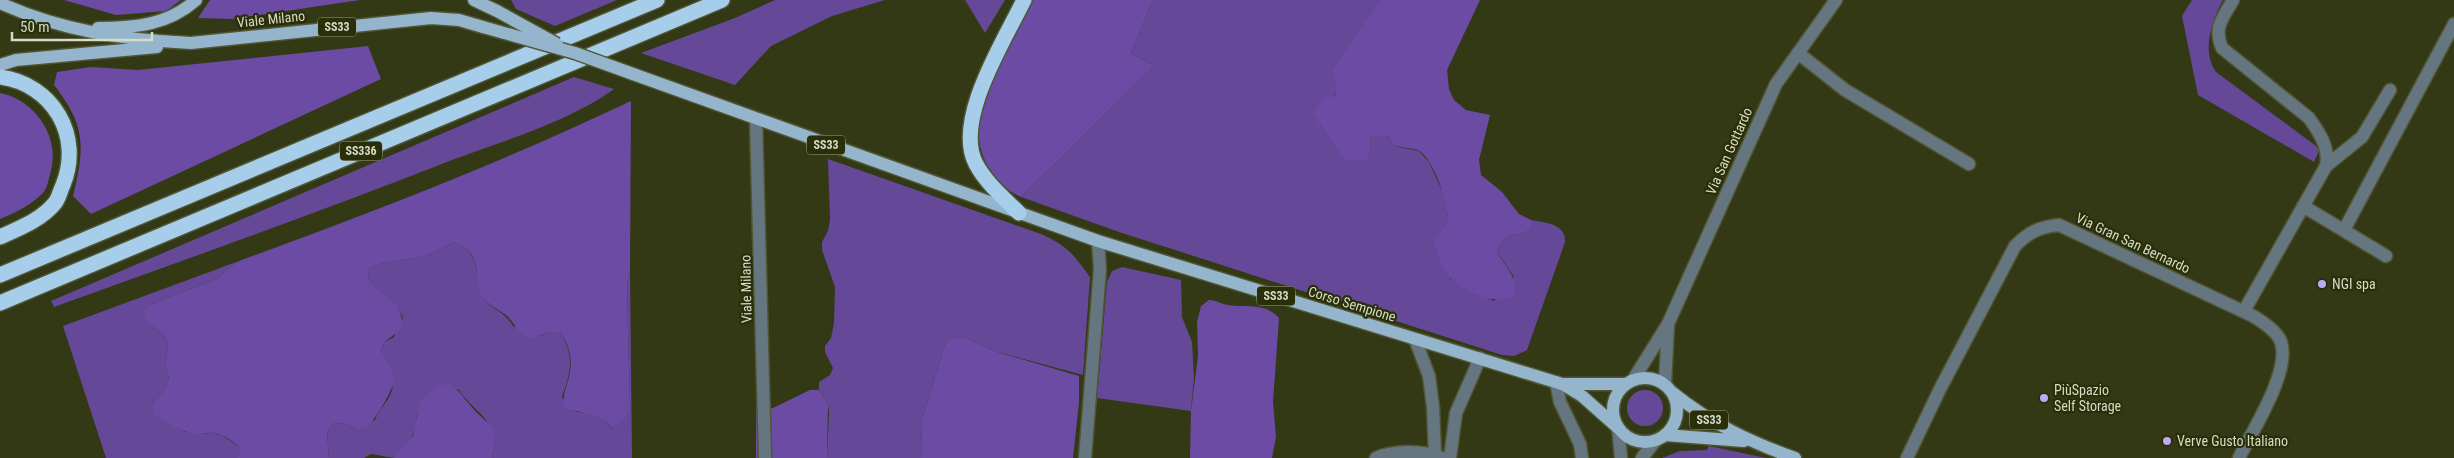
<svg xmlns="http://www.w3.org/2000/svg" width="2454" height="458" font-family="'Roboto Condensed',sans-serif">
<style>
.green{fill:#654998}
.forest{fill:#6c4ba5}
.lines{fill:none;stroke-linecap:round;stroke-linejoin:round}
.minor-casing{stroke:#505634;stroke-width:15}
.major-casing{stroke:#505634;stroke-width:15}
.highway-casing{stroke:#505634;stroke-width:18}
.minor{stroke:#667681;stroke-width:12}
.major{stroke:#94b5cc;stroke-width:12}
.highway{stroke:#a6ceea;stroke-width:15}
.major-bridge-casing{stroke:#505634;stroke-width:15;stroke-linecap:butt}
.major-bridge{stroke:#94b5cc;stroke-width:12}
.poi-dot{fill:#bfa9f4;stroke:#292f09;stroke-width:2}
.labels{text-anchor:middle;stroke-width:4.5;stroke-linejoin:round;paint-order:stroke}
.shield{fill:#292f09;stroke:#a2a78d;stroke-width:1}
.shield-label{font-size:12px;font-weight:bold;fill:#d6dbc6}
.street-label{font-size:14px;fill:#d6dbc6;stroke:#292f09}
.poi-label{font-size:14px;fill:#d6dbc6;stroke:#292f09;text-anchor:start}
</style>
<rect width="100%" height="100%" fill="#333914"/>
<g class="green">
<path d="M511,0H617L555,26L516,9Z"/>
<path d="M775,0H885L832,16L771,46L735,85L641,53L735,18Z"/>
<path d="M965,0H1005L985,33Z"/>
<path d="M1153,0H1381L1320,125L1332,141L1371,151L1370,136H1388L1394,146L1419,151L1429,162L1446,199L1448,220L1444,228L1450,279L1494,301L1514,277L1497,252C1505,230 1513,238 1531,230V220C1545,223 1566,223 1565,242L1527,350L1514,356L1502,355L1119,232L1021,197L1154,66L1131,53Z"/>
<path d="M2192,0H2223C2212,20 2201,51 2216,72L2316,146L2319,151L2314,162L2198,95L2182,16Z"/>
<path d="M574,77L614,89C569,122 505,140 452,160C320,212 187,259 54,307L51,301Z"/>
<path d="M828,159L1041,234C1068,246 1073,254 1090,277L1083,375L997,352L968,339L945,344L922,420L921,458H827L829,413L828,404L819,390V382L830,375L833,368L825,352V346L831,338L834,323L835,287L822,250V242L828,231L830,220Z"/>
<path d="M454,242C483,252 472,274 483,297C488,308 505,311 513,326L540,336L550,332H560C575,356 571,372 562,397L576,412C591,412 603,417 612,428L630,408L627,285L630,270L632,458H492C499,418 479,418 458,389L417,414C417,432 407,447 394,458L371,454L364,458H329L327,431L334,423L346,424L356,429L375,420C379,409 387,403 391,393C397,380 387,363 381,352L384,342L394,337L403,318C397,299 377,295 368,278L370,268L380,264L425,256Z"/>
<path d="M239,261C229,266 224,275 214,280L149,305V324L165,336L168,345L165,366L169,376L167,386L152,405L165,421L176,424L183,431L193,434L213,433L223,436L241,448L236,458H106L63,326Z"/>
<path d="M1122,267L1181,280L1182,317L1192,342L1194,377L1191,411L1097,398L1107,282L1112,271Z"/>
<circle cx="1645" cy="408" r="18"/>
<path d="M1709,446L1766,458H1662L1680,451L1707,450Z"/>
</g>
<g class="forest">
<path d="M64,0H181L166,11L116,15Z"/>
<path d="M210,0H360L232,19L198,18Z"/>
<path d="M1031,0H1153L1131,53L1154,66L1021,197C987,182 972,143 980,107C983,97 990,86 995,76C1007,51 1019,25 1031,0Z"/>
<path d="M1381,0H1480L1447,70L1449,89L1454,100L1466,110L1490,115L1479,160L1481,175L1502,192L1519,214L1531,220V230C1513,238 1505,230 1497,252C1505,267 1518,277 1515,294C1498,308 1466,292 1451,279C1442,271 1438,251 1433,240C1439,234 1445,229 1447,221C1451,207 1432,156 1418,150C1411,148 1401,147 1394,146L1388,136H1370L1371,151L1366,160L1346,161L1320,125L1314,113L1322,99L1335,96L1337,86L1333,70Z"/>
<path d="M368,46L381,79L91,214L73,196C85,146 86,126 54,85L57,72L91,67L138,70Z"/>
<path d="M0,93C36,100 62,139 50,175C48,181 47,189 43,193C31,205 15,213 0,219Z"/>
<path d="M631,101L630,270L627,285L630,408L623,420L612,428C601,413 582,414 565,408C562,395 566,389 569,377C573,360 570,346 560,332H550L530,339C516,332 516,324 506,315C499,310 490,306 484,299C470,279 487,254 454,242L425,256L380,264L370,268L368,278C381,300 405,298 402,329L384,342L381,351C386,360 393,370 394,380C395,387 373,423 368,426C364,428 360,429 356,429L346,424L334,423L327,431L329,458H236L241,448C233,442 224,434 213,433C207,432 200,435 193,434C187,434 162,419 155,415L152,405L167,386L169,376L165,367L168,345L165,336L149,324L144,315L149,305L214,280C224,275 229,266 239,261C373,212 503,162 631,101Z"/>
<path d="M1209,300C1216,300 1221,304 1228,305C1247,308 1265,302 1279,318L1273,402L1276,437L1272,458H1190L1191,411L1198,356L1197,322L1201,306Z"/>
<path d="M956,338L968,339L997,352L1079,376V402L1073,458H921L922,420L945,344Z"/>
<path d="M448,384C459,389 462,396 470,405C490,429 499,421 492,458H394L413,435L420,403L427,394L436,386Z"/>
<path d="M810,390H819L828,404L827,458H756V411L773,408Z"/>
</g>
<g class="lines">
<defs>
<g id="minor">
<path d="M2233,0C2223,18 2213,27 2222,48L2309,118C2319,132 2330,148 2326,166"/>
<path d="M1798,53L1845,90L1969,164"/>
<path d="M756,120L765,458"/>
<path d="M2303,206L2386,256"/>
<path d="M2344,230L2454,24"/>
<path d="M2244,311L2326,166L2362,137L2390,90"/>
<path d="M1415,339L1429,376L1433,407L1435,455"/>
<path d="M1633,380L1668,324L1776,84L1836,0"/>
<path d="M1556,382L1560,402L1580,444L1582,458"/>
<path d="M1665,385L1668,324"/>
<path d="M1618,427L1621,458"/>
<path d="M1085,458L1100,269L1098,241"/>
<path d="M1376,458C1393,450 1424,450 1442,458"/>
<path d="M1450,458L1456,413L1480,358"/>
<path d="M1642,458L1655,441"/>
<path d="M1907,458L1939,391L2015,246C2029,232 2039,227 2059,225L2253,316C2263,322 2277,331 2281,342C2291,372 2252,431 2239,458"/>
</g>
<g id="major">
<path d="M474,0L497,11"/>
<path d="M0,3C61,31 125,40 191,43L431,18L459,20L483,27"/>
<path d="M98,28C135,28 168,25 196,0"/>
<path d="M0,65L16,60L157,47"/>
<path d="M633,74L1098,241L1562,384H1625"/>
<circle cx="1645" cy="410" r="32"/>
<path d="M1564,385L1582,396L1617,427"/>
<path d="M1673,393C1710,423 1750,442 1795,458"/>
<path d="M1665,435L1744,441"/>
</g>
<g id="highway">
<path d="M0,77C53,84 83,136 63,185C60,191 59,198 55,203C41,220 20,228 0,237"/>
<path d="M1019,213C1004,198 986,183 976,164C953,121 1004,41 1024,0"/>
<path d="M0,275L657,0"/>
<path d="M0,303L722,0"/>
</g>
</defs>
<use href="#minor" class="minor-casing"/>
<use href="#major" class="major-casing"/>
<use href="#highway" class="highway-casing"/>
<use href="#minor" class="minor"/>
<use href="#major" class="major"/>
<use href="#highway" class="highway"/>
<defs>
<g id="major-bridge">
<path d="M497,11L557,44"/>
<path d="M483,27L575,53L633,74"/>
</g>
</defs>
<use href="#major-bridge" class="major-bridge-casing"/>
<use href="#major-bridge" class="major-bridge"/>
</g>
<g class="poi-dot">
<circle cx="2322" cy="284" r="5"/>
<circle cx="2044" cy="398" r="5"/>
<circle cx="2167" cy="441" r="5"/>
</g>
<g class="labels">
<g class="shield">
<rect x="318" y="17.5" width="38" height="19" rx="4"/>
<rect x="807" y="135.5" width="38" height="19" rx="4"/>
<rect x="340" y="141.5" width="42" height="19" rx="4"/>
<rect x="1257" y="286.5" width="38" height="19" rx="4"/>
<rect x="1690" y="410.5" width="38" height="19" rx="4"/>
</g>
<g class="shield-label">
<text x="337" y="31">SS33</text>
<text x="826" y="149">SS33</text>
<text x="361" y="155">SS336</text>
<text x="1276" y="300">SS33</text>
<text x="1709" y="424">SS33</text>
</g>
<g class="street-label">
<text transform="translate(271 19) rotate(-6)" y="5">Viale Milano</text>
<text transform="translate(1729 151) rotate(-66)" y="5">Via San Gottardo</text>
<text transform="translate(2133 243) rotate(25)" y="5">Via Gran San Bernardo</text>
<text transform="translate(746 289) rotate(-91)" y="5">Viale Milano</text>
<text transform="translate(1352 304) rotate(17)" y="5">Corso Sempione</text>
</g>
<g class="poi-label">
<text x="2332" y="289">NGI spa</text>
<text x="2054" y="395">PiùSpazio<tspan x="2054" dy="16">Self Storage</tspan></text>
<text x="2177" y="446">Verve Gusto Italiano</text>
</g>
</g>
<path d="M12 32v8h140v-8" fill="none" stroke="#d6dbc6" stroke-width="2.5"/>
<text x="20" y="32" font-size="15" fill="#d6dbc6" stroke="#292f09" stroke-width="4" paint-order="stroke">50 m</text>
</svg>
